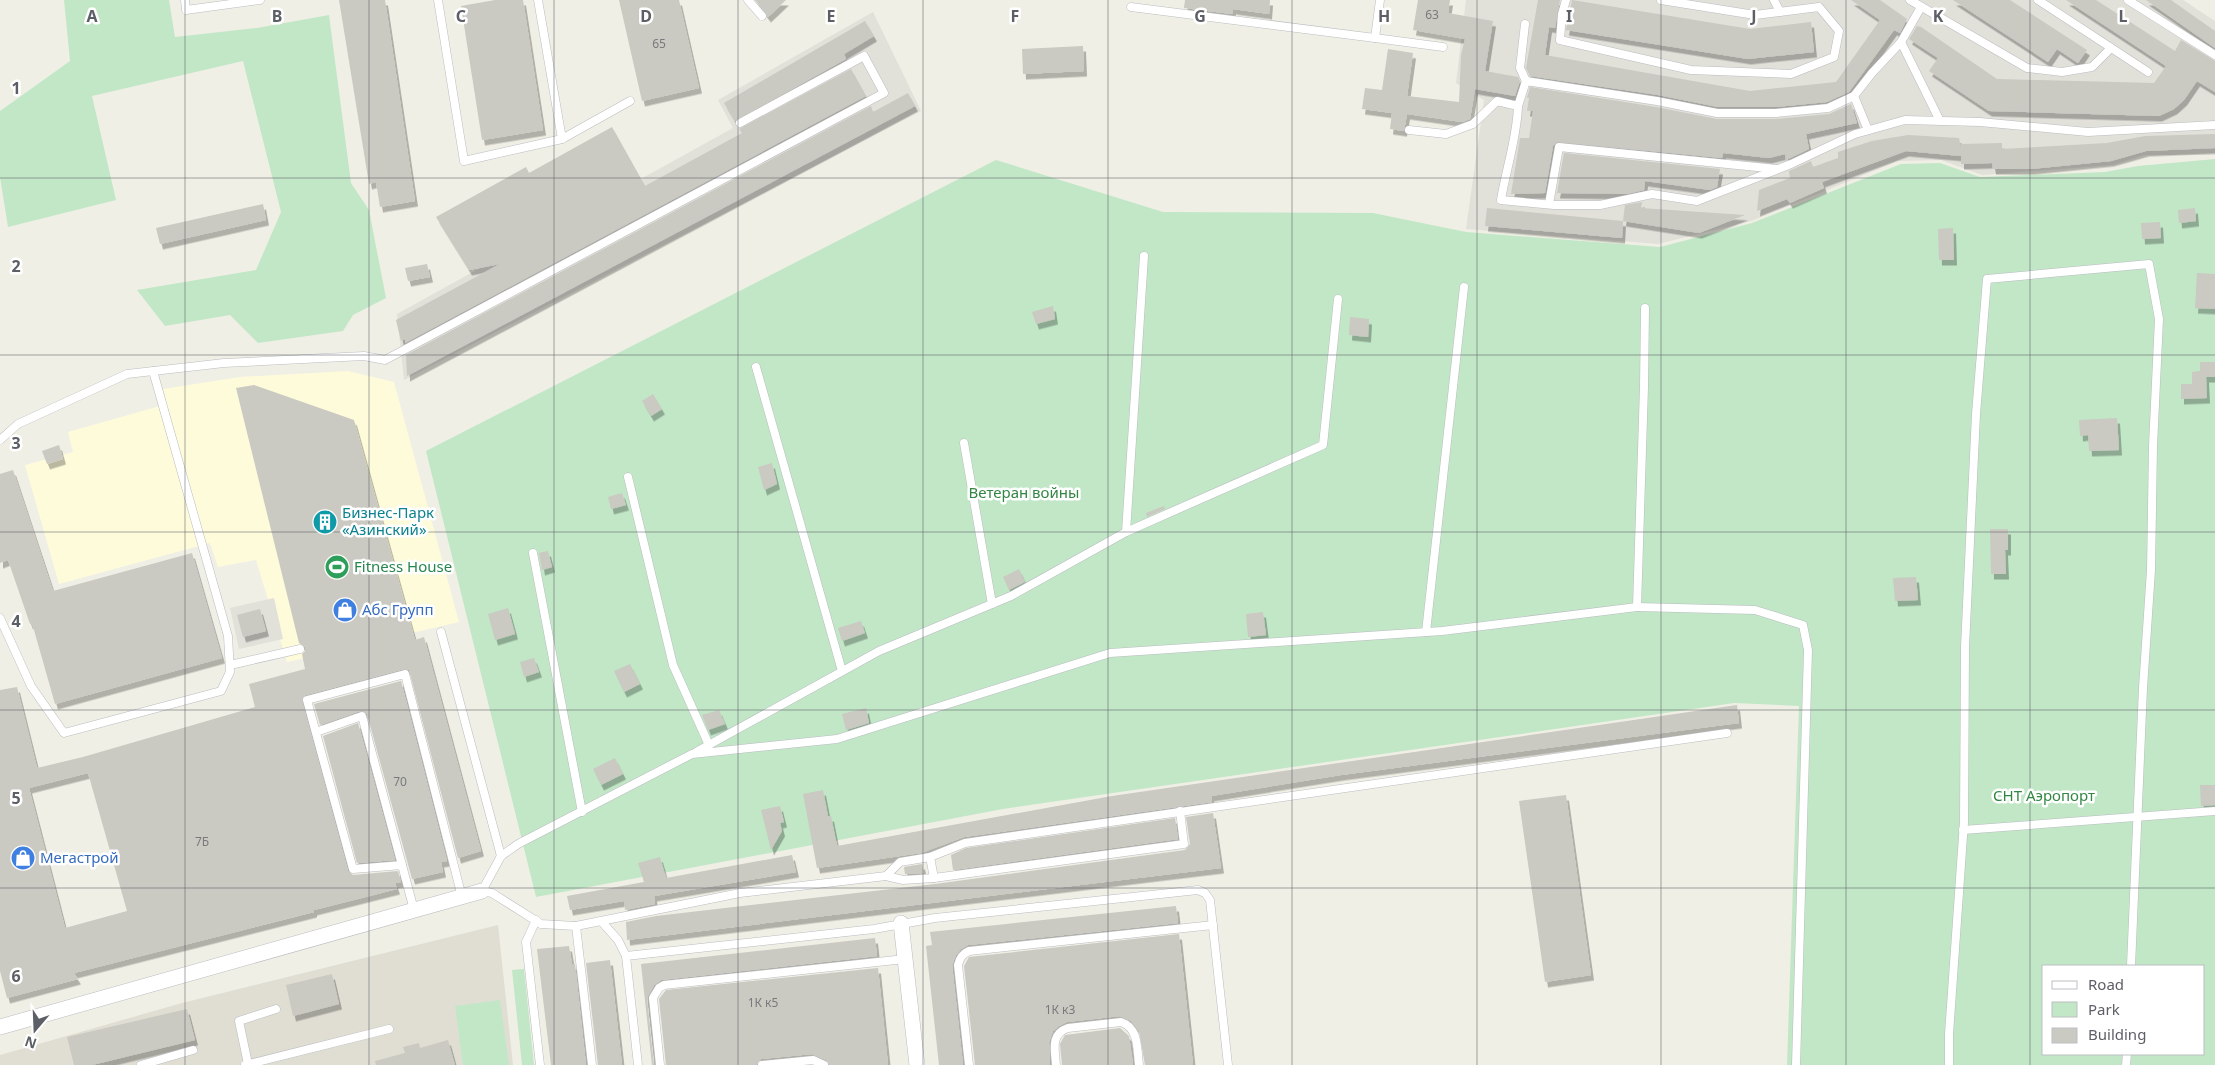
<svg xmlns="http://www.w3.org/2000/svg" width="2215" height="1065" font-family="'Noto Sans',sans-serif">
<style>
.commercial{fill:#fefbdb}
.industrial{fill:#e1e0d9}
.education{fill:#e0ded3}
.green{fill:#c1e7c7;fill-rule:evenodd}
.building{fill:#cac9c2;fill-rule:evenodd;filter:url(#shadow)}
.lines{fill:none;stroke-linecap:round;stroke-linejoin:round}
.service-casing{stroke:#babcc1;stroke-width:9}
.minor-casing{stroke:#babcc1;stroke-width:16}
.service{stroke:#fff;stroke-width:8}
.minor{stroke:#fff;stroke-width:15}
.grid{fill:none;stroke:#5d5f66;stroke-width:1;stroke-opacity:0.55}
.labels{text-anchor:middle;stroke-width:5;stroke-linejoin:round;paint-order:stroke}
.number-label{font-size:12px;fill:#787a7d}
.park-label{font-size:15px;fill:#338643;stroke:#fff}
.culture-label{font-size:15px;fill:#0d838f;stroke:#fff;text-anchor:start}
.leisure-label{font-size:15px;fill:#27864d;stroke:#fff;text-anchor:start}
.shop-label{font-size:15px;fill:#366cbe;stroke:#fff;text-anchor:start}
.grid-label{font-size:16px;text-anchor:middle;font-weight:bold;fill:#5d5f66;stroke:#fff;stroke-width:5;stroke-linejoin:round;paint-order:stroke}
</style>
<defs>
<filter id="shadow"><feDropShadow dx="3" dy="5.5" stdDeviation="0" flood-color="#0004"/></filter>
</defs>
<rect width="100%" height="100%" fill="#f0efe5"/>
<path class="commercial" d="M348,371L394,382L459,622L287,662L256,560L218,567L210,543L59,584L25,465L73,452L68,432L167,404L163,389L240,377Z"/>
<g class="industrial">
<path d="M1466,0H2183L2215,21V155H2144L2113,165L1982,175L1941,160L1898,161L1751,221L1658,244L1466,229L1484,100L1456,83Z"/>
<path d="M873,12L921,111L404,380L397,314L733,128L718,100Z"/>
<path d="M274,598L283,639L239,649L230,608Z"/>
</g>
<path class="education" d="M498,925L513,1065H0V1055L182,1003Z"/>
<g class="green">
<path d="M64,0H169L175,37L257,28L329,15L351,183L369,210L386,298L353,315L343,331L258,343L230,315L165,326L137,290L256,270L281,212L243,61L92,96L116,200L8,227L0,177V111L70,61Z"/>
<path d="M2215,159V1065H1787L1799,706L1734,703L1003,809L536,897L426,451L996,160L1163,212L1373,213L1466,232L1660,247L1752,223L1901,164L1940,163L1980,177L2105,172L2138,166ZM2044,966H2204V1054H2044Z"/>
<path d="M524,969L534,1065H522L512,970Z"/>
<path d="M500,1000L509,1065H463L455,1006Z"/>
</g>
<g class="building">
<path d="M339,0H385L415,201L380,207L376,182L369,184Z"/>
<path d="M495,0H523L543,130L482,140L461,6Z"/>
<path d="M619,0H679L699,88L642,101Z"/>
<path d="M755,0H786L768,17Z"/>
<path d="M1185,0H1270L1269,14L1233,9L1232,14L1184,8Z"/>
<path d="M1418,0H1450L1448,13L1493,21L1485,71L1518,77L1520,81L1515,96L1475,89L1470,119L1462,122L1407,114L1404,131L1390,129L1392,113L1362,109L1365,88L1382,90L1388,49L1413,53L1407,96L1459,102L1461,55L1465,39L1413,30Z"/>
<path d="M1538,0H1560L1555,28L1549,27L1545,55L1750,91L1836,82L1880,20L1851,0H1880L1907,19L1900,33L1894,30L1849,92L1827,102L1776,107H1718L1658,95L1530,76L1526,68Z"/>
<path d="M1572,0L1750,29L1811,22L1814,52L1748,59L1566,30Z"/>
<path d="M1953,0H2010L2087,50L2078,63L2057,49L2048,62Z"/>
<path d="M2066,0H2096L2175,51L2181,40L2215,61V92L2197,81L2184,100L2174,109L2159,116L1989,111L1929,71L1938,58L1909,39L1917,26L1921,27L1997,79L2154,83L2166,66Z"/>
<path d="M2146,0H2171L2215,31V48Z"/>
<path d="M865,21L874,36L844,54L846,59L735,121L724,103Z"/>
<path d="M1083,46L1084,71L1023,74L1022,49Z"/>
<path d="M851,69L866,96L405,343V339L401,341L396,320L500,264L469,270L436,217L526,167L529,173L612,127L645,186L742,133L739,129Z"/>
<path d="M1530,87L1656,107L1717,119H1776L1829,114L1851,104L1857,123L1806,134L1809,149L1786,160L1785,154L1769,158L1723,153L1722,158L1557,142L1553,146L1545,193L1511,194L1520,138H1529L1533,111H1527L1529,98H1527Z"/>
<path d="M908,93L915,106L407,376L406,355L871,106L873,112Z"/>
<path d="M2215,134V148L2146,151L2111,161L2031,169H1993L1992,163L1961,164V156L1906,151L1822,182L1824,188L1790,203L1787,199L1757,211L1759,190L1790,178L1789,171L1811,161L1813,167L1838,158V152L1872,141L1908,135L1959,138L1961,149V144L2002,143V149L2107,143L2145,136Z"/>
<path d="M1564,153L1720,169L1717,187L1710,190L1645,181L1644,190L1627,194L1557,193Z"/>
<path d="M1642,202L1641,208L1745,215L1699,233L1623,221L1625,205Z"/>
<path d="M263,204L266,220L160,244L156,228Z"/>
<path d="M1487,208L1623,221L1622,238L1485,226Z"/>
<path d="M2195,208L2196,221L2179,223L2178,210Z"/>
<path d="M2160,222L2161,238L2142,239L2141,223Z"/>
<path d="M1953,228L1954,260H1939L1938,229Z"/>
<path d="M427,264L430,277L408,281L405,268Z"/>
<path d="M2197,273L2215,274V309L2195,308Z"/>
<path d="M1053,306L1055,319L1036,324L1032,312Z"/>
<path d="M1350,317L1369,319L1368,337L1349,335Z"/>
<path d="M2200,362H2215V377H2206L2207,398L2181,399V384H2192V372L2200,371Z"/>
<path d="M254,385L354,420L415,640L424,637L481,851L458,858L409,670L404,669L306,695L302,701L348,871L353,875L398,871L401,882L395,883L397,889L314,910V912L74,973L78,979L7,998L0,971V690L17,687L37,768L83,757L255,707L249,684L305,669L302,654L305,651V647L299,643L236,388ZM88,773L127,911L65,928L29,788Z"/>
<path d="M653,394L662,409L651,416L642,401Z"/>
<path d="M2117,418L2119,450L2089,451L2088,435L2080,436L2079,420Z"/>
<path d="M59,445L63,459L47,464L42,451Z"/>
<path d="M772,463L777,484L764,490L758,467Z"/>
<path d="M13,470L53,591L192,553L222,658L55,704L32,623L30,624L8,560L0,563V474Z"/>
<path d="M622,493L626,505L611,509L608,497Z"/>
<path d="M1164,506L1165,509L1147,517L1146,513Z"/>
<path d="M1990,529H2008V550H2005L2006,574H1991Z"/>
<path d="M548,551L552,567L542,570L539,553Z"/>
<path d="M1019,569L1025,582L1009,590L1003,577Z"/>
<path d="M1916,577L1918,600L1895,601L1893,578Z"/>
<path d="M508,608L515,634L495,640L488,614Z"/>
<path d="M260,609L266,631L243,637L237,615Z"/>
<path d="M1263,612L1266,635L1248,637L1246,614Z"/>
<path d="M861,621L865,633L842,641L838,628Z"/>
<path d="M534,658L539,672L524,677L520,662Z"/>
<path d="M630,664L640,684L624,692L614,671Z"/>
<path d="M401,681L447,861L441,862L443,872L412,879L367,714L360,711L320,725L314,704Z"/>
<path d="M1737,705L1739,723L1341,775L1211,796L1212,802L964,837L921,853L817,868L803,794L823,790L828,816H831L837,846L1112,796Z"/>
<path d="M866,708L869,723L846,730L842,714Z"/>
<path d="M719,710L725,724L708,730L702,715Z"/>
<path d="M358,723L395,860L357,863L323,736Z"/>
<path d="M615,758L623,774L601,785L593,769Z"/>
<path d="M2200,785H2215V805L2201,806Z"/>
<path d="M1566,795L1591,975L1545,982L1519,801Z"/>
<path d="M780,806L784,822L780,823L782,831L771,850L761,810Z"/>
<path d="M1213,813L1221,868L627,940L626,922L656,916L935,884L1185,850L1190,844L1186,817Z"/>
<path d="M1175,818L1178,839L953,870L951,855L966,848Z"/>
<path d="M792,855L796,872L654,896L655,904L625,910L624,901L570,910L567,896L644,882L638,863L660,857L666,878Z"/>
<path d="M922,864L924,873L905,874L904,867Z"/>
<path d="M1176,906L1178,923L968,945L961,949L956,955L952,965L963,1065H939L926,946L932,945L930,932Z"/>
<path d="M1179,934L1193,1065H1145L1139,1031L1131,1021L1120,1016L1067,1022L1059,1026L1053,1031L1049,1042L1050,1065H975L964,966L969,957Z"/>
<path d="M875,938L877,956L661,980L654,985L647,998L654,1065H652L641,964Z"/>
<path d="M569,946L572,964H575L586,1065H551L537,949Z"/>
<path d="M610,960L622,1065H598L586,963Z"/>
<path d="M878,968L888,1065H830L826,1060L812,1054L761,1059L756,1065H666L659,999L666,990Z"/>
<path d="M332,974L339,1004L293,1016L286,985Z"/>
<path d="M187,1009L195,1040L92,1065H74L67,1037Z"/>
<path d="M1120,1028L1129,1036L1133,1065H1062L1060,1044L1065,1035Z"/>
<path d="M448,1040L455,1065H376L375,1061L405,1053L403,1047L419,1043L420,1048Z"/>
</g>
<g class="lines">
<defs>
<g id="service">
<path d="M185,0L186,10L260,0"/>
<path d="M438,0L464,161L562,139L630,101"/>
<path d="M538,0L562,139"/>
<path d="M748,0L762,16"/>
<path d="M1566,0L1562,14L1560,40L1691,70L1791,74L1834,57L1839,31L1819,7L1755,15L1661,0"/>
<path d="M1774,0L1780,12"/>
<path d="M1910,0L2027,68L2062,72L2092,67L2111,48"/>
<path d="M2038,0L2148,72"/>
<path d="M2128,0L2215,55"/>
<path d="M1131,7L1375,38L1380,0"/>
<path d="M1921,7L1901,42L1940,121"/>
<path d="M1525,24L1520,68L1526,81"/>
<path d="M1375,38L1443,47"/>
<path d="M1518,106L1526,81L1657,101L1717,113H1776L1828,108L1854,96"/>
<path d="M1409,130L1446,134L1473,124L1497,101L1518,106C1517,138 1506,169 1501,200L1554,205H1600L1652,194L1697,201L1791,164L1855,134L1905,120L1980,122L2088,132L2215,125"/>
<path d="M1868,130L1854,96L1872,73L1901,42"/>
<path d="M1549,204L1559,147L1777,169"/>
<path d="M1645,308L1644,387L1637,607L1442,631L1110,653L837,739L692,754L518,844L501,856L482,891L492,893L541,924L576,926L740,893L886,876L900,862L930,857L965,843L1727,733"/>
<path d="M756,367L842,671"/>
<path d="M0,440L18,424L127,374L224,363L364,356L385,360L884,93L864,56L740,123"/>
<path d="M964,443L992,604"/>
<path d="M628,477L673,665L709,745"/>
<path d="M1126,532L1144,256"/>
<path d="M533,553L582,812"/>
<path d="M1637,607L1755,610L1803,625L1808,650L1796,1065"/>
<path d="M0,618L31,686L64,733L221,691L230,672L228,636L153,371"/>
<path d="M441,632L501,856"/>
<path d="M1426,632L1464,287"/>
<path d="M230,665L300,649"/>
<path d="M316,732L362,716L402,865"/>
<path d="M696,752L879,651L1011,596L1126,532L1323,445L1338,299"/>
<path d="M1963,830L2215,811"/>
<path d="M930,857L934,878L1184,844L1180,811"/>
<path d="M886,876L903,880L934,878"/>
<path d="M414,910L402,865L353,869L307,700L405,674L462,897"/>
<path d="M536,920L526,942L540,1065"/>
<path d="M601,921L618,940L626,956"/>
<path d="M576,926L592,1065"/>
<path d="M248,1064L239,1021L276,1009"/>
<path d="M141,1065L193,1050"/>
<path d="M245,1065L389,1029"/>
<path d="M638,1065L626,956L874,929L935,918L1198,890L1205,893L1210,900L1228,1065"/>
<path d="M660,1065L653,998L659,988L664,985L905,959"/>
<path d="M762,1065L813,1060L824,1065"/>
<path d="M969,1065L958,965C960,958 962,954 969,951L1213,925"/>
<path d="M1056,1065C1055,1050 1050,1034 1068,1028L1121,1022C1139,1028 1137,1049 1139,1065"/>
<path d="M1949,1065V1034L1964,822L1965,647L1976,414L1987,279L2149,264L2159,319L2153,446L2151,570L2143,688L2131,966"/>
<path d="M2126,1065L2127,1054"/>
</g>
<g id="minor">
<path d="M901,923L917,1065"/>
<path d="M0,1027L482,891"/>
</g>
</defs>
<use href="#service" class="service-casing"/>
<use href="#minor" class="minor-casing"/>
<use href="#service" class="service"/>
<use href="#minor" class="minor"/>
</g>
<path class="grid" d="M185,0V1065M369,0V1065M554,0V1065M738,0V1065M923,0V1065M1108,0V1065M1292,0V1065M1477,0V1065M1661,0V1065M1846,0V1065M2030,0V1065M0,178H2215M0,355H2215M0,532H2215M0,710H2215M0,888H2215"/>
<defs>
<symbol id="building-disc" viewBox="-11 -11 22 22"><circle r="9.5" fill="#0f9aa8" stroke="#fff"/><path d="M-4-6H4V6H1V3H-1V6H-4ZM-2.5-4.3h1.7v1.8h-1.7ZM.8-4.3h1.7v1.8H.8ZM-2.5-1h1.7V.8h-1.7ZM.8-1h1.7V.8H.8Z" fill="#fff"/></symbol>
<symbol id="stadium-disc" viewBox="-11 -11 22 22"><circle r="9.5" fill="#2e9e5b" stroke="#fff"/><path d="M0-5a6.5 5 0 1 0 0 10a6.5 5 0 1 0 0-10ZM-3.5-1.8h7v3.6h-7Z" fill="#fff"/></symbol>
<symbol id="shop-disc" viewBox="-11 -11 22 22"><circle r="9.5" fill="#3f7fe0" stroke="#fff"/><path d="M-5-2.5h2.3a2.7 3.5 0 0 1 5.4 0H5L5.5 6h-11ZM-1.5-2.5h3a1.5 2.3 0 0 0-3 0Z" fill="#fff"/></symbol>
</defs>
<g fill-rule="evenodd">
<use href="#building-disc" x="311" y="508" width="28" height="28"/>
<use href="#stadium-disc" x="323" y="553" width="28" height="28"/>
<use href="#shop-disc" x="331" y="596" width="28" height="28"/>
<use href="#shop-disc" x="9" y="844" width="28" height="28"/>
</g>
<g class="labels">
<g class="number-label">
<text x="1432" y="19">63</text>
<text x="659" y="48">65</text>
<text x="400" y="786">70</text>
<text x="202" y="846">7Б</text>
<text x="763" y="1007">1К к5</text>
<text x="1060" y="1014">1К к3</text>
</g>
<g class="park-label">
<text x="1024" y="498">Ветеран войны</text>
<text x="2044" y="801">СНТ Аэропорт</text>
</g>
<g class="culture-label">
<text x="342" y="518">Бизнес-Парк<tspan x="342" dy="17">«Азинский»</tspan></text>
</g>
<g class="leisure-label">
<text x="354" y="572">Fitness House</text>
</g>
<g class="shop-label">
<text x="362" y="615">Абс Групп</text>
<text x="40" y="863">Мегастрой</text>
</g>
</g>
<g class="grid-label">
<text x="92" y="22">A</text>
<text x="277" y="22">B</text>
<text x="461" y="22">C</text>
<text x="646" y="22">D</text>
<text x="831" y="22">E</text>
<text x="1015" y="22">F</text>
<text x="1200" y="22">G</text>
<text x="1384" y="22">H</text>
<text x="1569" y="22">I</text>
<text x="1754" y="22">J</text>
<text x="1938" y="22">K</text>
<text x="2123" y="22">L</text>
<text x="16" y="94">1</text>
<text x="16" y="272">2</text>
<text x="16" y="449">3</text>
<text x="16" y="627">4</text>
<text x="16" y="804">5</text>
<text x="16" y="982">6</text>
</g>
<rect x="2042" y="965" width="162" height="90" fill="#ffffff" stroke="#bebfc2"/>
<rect x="2052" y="981" width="25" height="8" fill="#ffffff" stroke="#bebfc2"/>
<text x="2088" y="990" font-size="15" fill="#5d5f66">Road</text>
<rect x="2052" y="1002" width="25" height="15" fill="#c1e7c7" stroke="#bebfc2"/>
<text x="2088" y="1015" font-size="15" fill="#5d5f66">Park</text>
<rect x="2052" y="1028" width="25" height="15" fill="#cac9c2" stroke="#bebfc2"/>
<text x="2088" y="1040" font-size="15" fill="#5d5f66">Building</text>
<g transform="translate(35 1030) rotate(199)" stroke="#ffffff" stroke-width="4" paint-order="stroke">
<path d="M0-4L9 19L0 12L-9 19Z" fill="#5d5f66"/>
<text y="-8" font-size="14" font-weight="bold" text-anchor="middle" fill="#5d5f66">N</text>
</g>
</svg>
